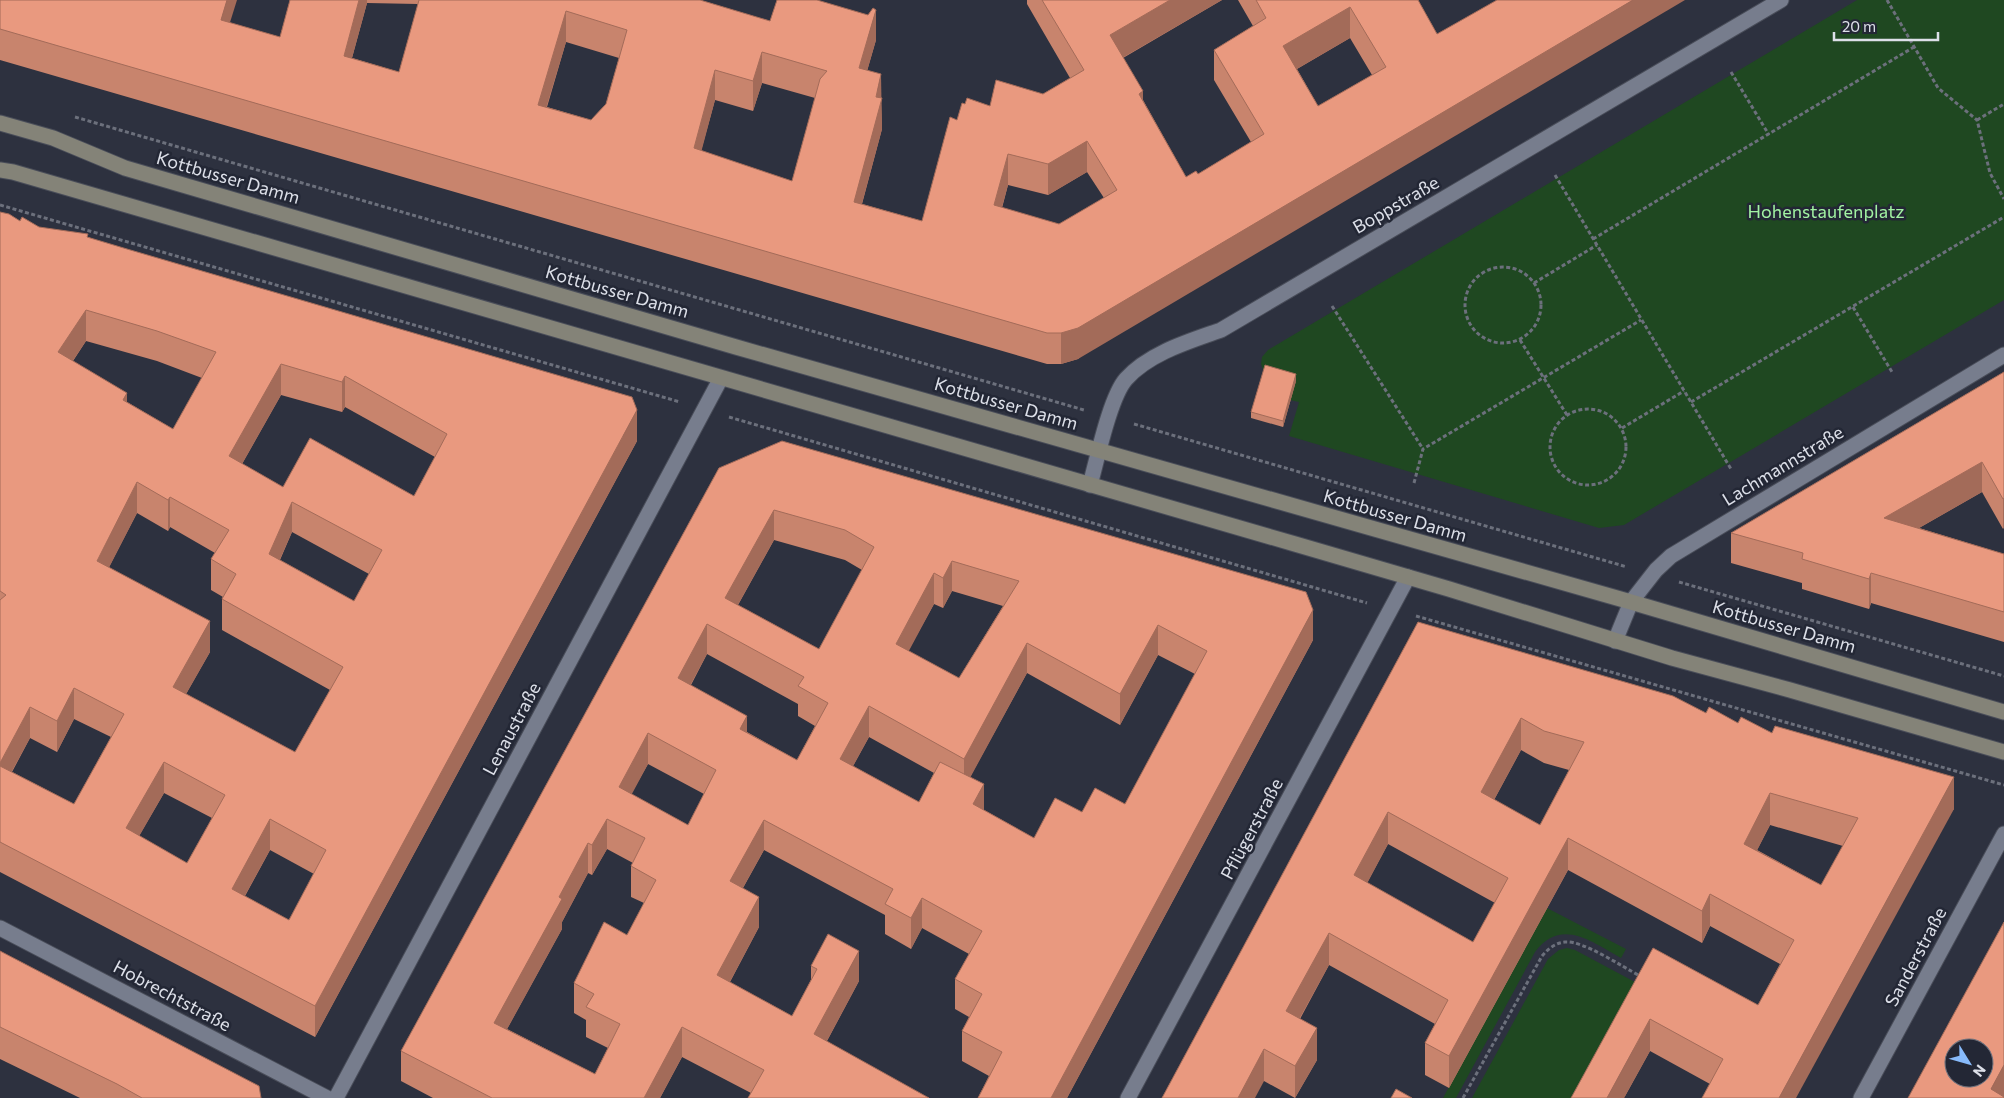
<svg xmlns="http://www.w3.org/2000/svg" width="2004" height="1098" font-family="Commissioner,sans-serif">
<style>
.green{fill:#1f4821}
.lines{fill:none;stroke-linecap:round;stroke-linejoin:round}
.minor-casing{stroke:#494d59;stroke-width:17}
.secondary-casing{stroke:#494d59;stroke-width:17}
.path{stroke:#6c707c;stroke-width:3;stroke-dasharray:4 2.5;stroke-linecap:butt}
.minor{stroke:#777d8d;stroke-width:15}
.secondary{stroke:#848378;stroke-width:15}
.wall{fill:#c8846d;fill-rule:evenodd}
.shaded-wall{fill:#a36b59}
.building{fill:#e9997f;stroke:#a36b59;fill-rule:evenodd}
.labels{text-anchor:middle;stroke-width:5;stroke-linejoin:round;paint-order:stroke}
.street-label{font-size:18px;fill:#dde0e9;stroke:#232735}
.park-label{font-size:18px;fill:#a2f3a3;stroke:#232735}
</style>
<rect width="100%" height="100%" fill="#2d313f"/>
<g class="green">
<path d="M1857,0H2004V300L1624,525L1599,528L1289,436L1299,402L1290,400L1264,372L1261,364L1262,357L1268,350Z"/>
<path d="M1547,908L1626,949L1621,958C1592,942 1561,917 1535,952L1456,1098H1443Z"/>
<path d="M1567,948L1575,950L1648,989L1589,1098H1472L1548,959L1559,950Z"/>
</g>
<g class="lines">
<defs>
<g id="minor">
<path d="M1090,485C1097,460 1110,397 1126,379C1149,353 1190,341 1221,330L1781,0"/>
<path d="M1615,641L1631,602L1656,570L1671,556L2004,355"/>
<path d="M0,928L327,1098"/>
<path d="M336,1098L721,378"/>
<path d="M1128,1098L1408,577"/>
<path d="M1861,1098L2004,834"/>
</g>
<g id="secondary">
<path d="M0,123L53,138L125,168L736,347L1631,602L2004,712"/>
<path d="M0,170L13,172L1295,544L1449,589L1672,658L1790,690L2004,752"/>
</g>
</defs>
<use href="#minor" class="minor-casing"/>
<use href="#secondary" class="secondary-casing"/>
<g class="path">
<path d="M1887,0L1938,88L1977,120L1990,173L2004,199"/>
<path d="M1731,72L1769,135"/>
<path d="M75,117L1084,410"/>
<path d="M1977,120L2004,104"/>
<path d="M1555,175L1731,469"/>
<path d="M0,205L680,402"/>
<path d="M1593,239L1914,47"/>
<circle cx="1503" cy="305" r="38"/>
<path d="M1534,283L1597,245"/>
<path d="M1332,306L1423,449"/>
<path d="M1853,307L1892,372"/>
<path d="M1520,340L1567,415"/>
<path d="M1691,402L2004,217"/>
<circle cx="1588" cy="447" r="38"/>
<path d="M729,417L1367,603"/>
<path d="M1134,424L1627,567"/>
<path d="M1622,428L1684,391"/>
<path d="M1414,483L1423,449L1641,320"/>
<path d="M1679,582L2004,676"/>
<path d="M1416,616L2004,785"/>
<path d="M1463,1098L1542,956C1548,949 1555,943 1565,942C1582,940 1623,967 1640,976"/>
</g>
<use href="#minor" class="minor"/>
<use href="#secondary" class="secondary"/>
</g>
<g class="wall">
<path d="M0,0L230,23L280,37L290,0H700L770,21L876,40L867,71L881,98L882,129L862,204L922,221L957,120L965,104L990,106L1043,94L1070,78L1027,4V0H1222L1123,58L1143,100L1186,177L1198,174L1251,142L1214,80V50L1253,26L1238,0H1418L1437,34L1078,359L1061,364H1047L0,60ZM367,3L418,4L399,72L352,58ZM1350,38L1372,75L1318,106L1297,69ZM566,42L619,58L606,104L591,120L547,107ZM762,83L815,98L792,181L701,151L715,100L753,111ZM1087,172L1104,198L1059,224L1002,208L1008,185L1048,195Z"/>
<path d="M0,212L20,221L39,227L88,237L637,441L315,1037L0,872ZM86,341L157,361L202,378L173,429L127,402L73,361ZM281,395L342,412L345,407L435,457L414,496L283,487L242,464ZM137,513L168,531L170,527L215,553L211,559V590L223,597L222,599V630L330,690L295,752L186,694L210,652L109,567ZM292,532L369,574L354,601L280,560ZM74,719L111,737L74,804L12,772L30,738L57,752ZM164,793L212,818L187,863L139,836ZM270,850L314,874L289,920L245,896Z"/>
<path d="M2004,372L2003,529L1982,492L1919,528L2004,554V642L1871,603L1869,609L1802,589V583L1731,563V533Z"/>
<path d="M1296,381L1283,427L1251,418V412Z"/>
<path d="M719,468L1313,640L1067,1098H978L989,1076L962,1061V1031L969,1017L955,1009V979L969,954L922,928L911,949L885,934V915L764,850L743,888L759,927L730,982L792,1016L811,980V966L859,981L827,1041L751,1093L682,1057L660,1098H433L401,1081V1051ZM774,540L845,560L862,570L819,649L738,605ZM952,591L1003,606L959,678L908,651L934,604L943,608ZM707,654L798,704V716L815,726L797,760L747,732L691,685ZM1158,655L1195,674L1125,804L1082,812L1034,838L984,810L970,777L1027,673L1120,725ZM869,737L934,773L919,802L853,766ZM648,764L704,794L688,825L631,794ZM607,849L633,863L631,866V897L644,903L627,935L574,983V1013L586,1020V1037L608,1048L595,1074L507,1029L562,929V922L588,873L592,875Z"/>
<path d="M1418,622L1738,723L1772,733L1954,809L1710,1084L1650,1051L1624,1098L1653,948L1758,1005L1780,964L1710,926L1702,943L1568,870L1449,1088L1425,1075V1043L1435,1024L1329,965L1300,1019L1317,1060L1295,1098L1264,1081L1162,1098ZM1521,750L1544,763L1569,770L1540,825L1494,800ZM1770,825L1843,846L1821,885L1757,850ZM1388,844L1495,903L1473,942L1367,883Z"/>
<path d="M0,951L261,1098H80L0,1059Z"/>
</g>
<g class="shaded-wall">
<path d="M227,0H237L221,51V20Z"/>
<path d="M359,0H367V3L344,87V56Z"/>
<path d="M1170,0H1222L1110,65V35Z"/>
<path d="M1633,0H1685L1078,359L1061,364V333Z"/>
<path d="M1350,7V38L1283,77V46Z"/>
<path d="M876,10V40L859,99V68Z"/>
<path d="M566,11V42L538,135V105Z"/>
<path d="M762,52V83L753,111V81Z"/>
<path d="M715,70V100L694,179V148Z"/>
<path d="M881,74L882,129L854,233V202Z"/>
<path d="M1143,91V122L1139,94Z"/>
<path d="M1087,141V172L1048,195V164Z"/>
<path d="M1008,154V185L994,236V205Z"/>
<path d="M86,310V341L58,383V352Z"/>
<path d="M281,364V395L229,487V456Z"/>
<path d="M1296,374V381L1283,427V421Z"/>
<path d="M345,376V407L342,412V382Z"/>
<path d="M127,393V423L123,400Z"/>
<path d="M637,410V441L315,1037V1006Z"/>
<path d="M1982,462V492L1884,548V518Z"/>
<path d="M137,482V513L97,591V561Z"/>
<path d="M170,497V527L168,531V500Z"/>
<path d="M2004,498V528L2003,529V499Z"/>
<path d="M292,502V532L269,584V554Z"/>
<path d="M774,510V540L725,628V598Z"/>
<path d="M952,561V591L943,608V578Z"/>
<path d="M934,573V604L896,675V644Z"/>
<path d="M1871,573V603L1869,609V579Z"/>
<path d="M1313,610V640L1067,1098H1051Z"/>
<path d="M210,621V652L173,717V687Z"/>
<path d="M707,624V654L678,708V678Z"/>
<path d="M1158,625V655L1120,725V694Z"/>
<path d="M1027,643V673L964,789V759Z"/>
<path d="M74,688V719L57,752V721Z"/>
<path d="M869,706V737L840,790V759Z"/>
<path d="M30,707V738L0,793V763Z"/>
<path d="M747,716V746L740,729Z"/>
<path d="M1521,718V750L1481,824V792Z"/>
<path d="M648,733V764L619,818V787Z"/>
<path d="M164,762V793L126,859V828Z"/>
<path d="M1954,777V809L1796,1098H1779Z"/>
<path d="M984,784V814L973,804Z"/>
<path d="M1770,793V825L1744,876V844Z"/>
<path d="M1388,812V844L1354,908V875Z"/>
<path d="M270,819V850L232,919V889Z"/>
<path d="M607,819V849L592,875V845Z"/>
<path d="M764,820V850L730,911V881Z"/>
<path d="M1568,838V870L1449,1088V1056Z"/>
<path d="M588,843V873L562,922V929L494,1053V1023L559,897Z"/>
<path d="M1710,894V926L1702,943V911Z"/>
<path d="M759,897V927L717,1006V975Z"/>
<path d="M922,898V928L911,949V918Z"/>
<path d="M1329,933V965L1286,1043V1011Z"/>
<path d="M859,951V981L814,1065V1034Z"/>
<path d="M1650,1019V1051L1624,1098H1607Z"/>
<path d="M682,1027V1057L660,1098H644Z"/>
<path d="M1317,1028V1060L1295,1098V1066Z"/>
<path d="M1264,1049V1081L1255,1098H1237Z"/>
<path d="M2004,1065V1098L1991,1089Z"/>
</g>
<g class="building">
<path d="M0,0H227L221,20L280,37L290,0H359L344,56L399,72L419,0H700L770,21L777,0H817L868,15L873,8L876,10L859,68L881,74L876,97L882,98L854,202L922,221L950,117L957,120L962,103L965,104L967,98L990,106L996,80L1043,94L1084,70L1042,0H1170L1110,35L1143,91L1139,94L1186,177L1196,171L1198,174L1264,134L1214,50L1266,18L1256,0H1418L1437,34L1497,0H1633L1078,328L1061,333H1047L0,29ZM1350,7L1386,67L1318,106L1283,46ZM566,11L627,30L606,104L591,120L538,105ZM762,52L827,71L820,79L792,181L694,148L715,70L753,81ZM1087,141L1117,190L1059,224L994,205L1008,154L1048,164Z"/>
<path d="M0,212L9,214L20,221L22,217L39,227L88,234L87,237L127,249L632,397L637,410L315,1006L0,842V766L74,804L124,714L74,688L57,721L30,707L0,763V600L6,595L0,591ZM86,310L157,331L216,352L173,429L123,400L127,393L58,352ZM281,364L342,382L345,376L447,434L414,496L310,438L283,487L229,456ZM137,482L168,500L170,497L229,530L211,559L236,574L222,599L343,667L295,752L173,687L210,621L97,561ZM292,502L382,550L354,601L269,554ZM164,762L225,795L187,863L126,828ZM270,819L326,850L289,920L232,889Z"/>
<path d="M1265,365L1296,374L1283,421L1251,412Z"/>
<path d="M2004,372V498L2003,499L1982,462L1884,518L2004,554V612L1871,573L1869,579L1802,559L1803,553L1731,533Z"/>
<path d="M782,441L1306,592L1313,610L1051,1098H978L1002,1052L962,1031L982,994L955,979L982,931L922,898L911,918L885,904L893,889L764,820L730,881L759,897L717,975L792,1016L817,969L811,966L828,934L859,951L814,1034L929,1098H748L764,1070L682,1027L644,1098H492L401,1051L719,468ZM774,510L845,530L874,547L819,649L725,598ZM952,561L1019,581L959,678L896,644L934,573L943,578ZM707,624L804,677L798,686L828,703L797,760L740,729L747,716L678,678ZM1158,625L1207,651L1125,804L1095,788L1082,812L1055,798L1034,838L973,804L984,784L940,762L919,802L840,759L869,706L964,759L1027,643L1120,694ZM648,733L716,770L688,825L619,787ZM607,819L645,838L631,866L656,880L627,935L604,922L574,983L594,994L586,1007L620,1024L595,1074L494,1023L562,899L559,897L588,843L592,845Z"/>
<path d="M1418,622L1673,696L1706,713L1709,707L1738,723L1741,717L1772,733L1775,726L1954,777L1779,1098H1702L1723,1059L1650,1019L1607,1098H1571L1653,948L1758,1005L1794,940L1710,894L1702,911L1568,838L1449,1056L1425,1043L1448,1000L1329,933L1286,1011L1317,1028L1295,1066L1264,1049L1238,1098H1162ZM1521,718L1544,731L1584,742L1540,825L1481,792ZM1770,793L1858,818L1821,885L1744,844ZM1388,812L1508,878L1473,942L1354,875Z"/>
<path d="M2004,922V1065L1991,1089L2004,1097V1098H1908ZM1954,1048H1984V1078H1954Z"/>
<path d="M0,951L259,1086L261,1098H142L117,1084L0,1027Z"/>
<path d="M1396,1089L1412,1098H1391Z"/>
</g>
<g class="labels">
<g class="street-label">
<text transform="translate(228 178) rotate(16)" y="6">Kottbusser Damm</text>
<text transform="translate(1396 205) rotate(-30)" y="6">Boppstraße</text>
<text transform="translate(617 292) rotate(16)" y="6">Kottbusser Damm</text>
<text transform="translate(1006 404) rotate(16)" y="6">Kottbusser Damm</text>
<text transform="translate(1783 466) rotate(-31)" y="6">Lachmannstraße</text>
<text transform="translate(1395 516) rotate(16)" y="6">Kottbusser Damm</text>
<text transform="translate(1784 627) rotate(16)" y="6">Kottbusser Damm</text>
<text transform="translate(512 729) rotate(-62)" y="6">Lenaustraße</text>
<text transform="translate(1252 829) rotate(-62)" y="6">Pflügerstraße</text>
<text transform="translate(1916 957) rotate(-62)" y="6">Sanderstraße</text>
<text transform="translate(172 996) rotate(28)" y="6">Hobrechtstraße</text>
</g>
<g class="park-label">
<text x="1826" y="218">Hohenstaufenplatz</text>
</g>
</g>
<g transform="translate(1969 1063) rotate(127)"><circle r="24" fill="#232735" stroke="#6d717d"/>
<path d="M0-4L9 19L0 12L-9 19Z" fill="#88bbfc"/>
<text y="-8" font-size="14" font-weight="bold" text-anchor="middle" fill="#dde0e9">N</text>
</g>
<path d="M1834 32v8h104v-8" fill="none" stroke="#dde0e9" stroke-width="2.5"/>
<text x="1842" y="32" font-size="15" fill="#dde0e9" stroke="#232735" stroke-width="4" paint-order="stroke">20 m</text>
</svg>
